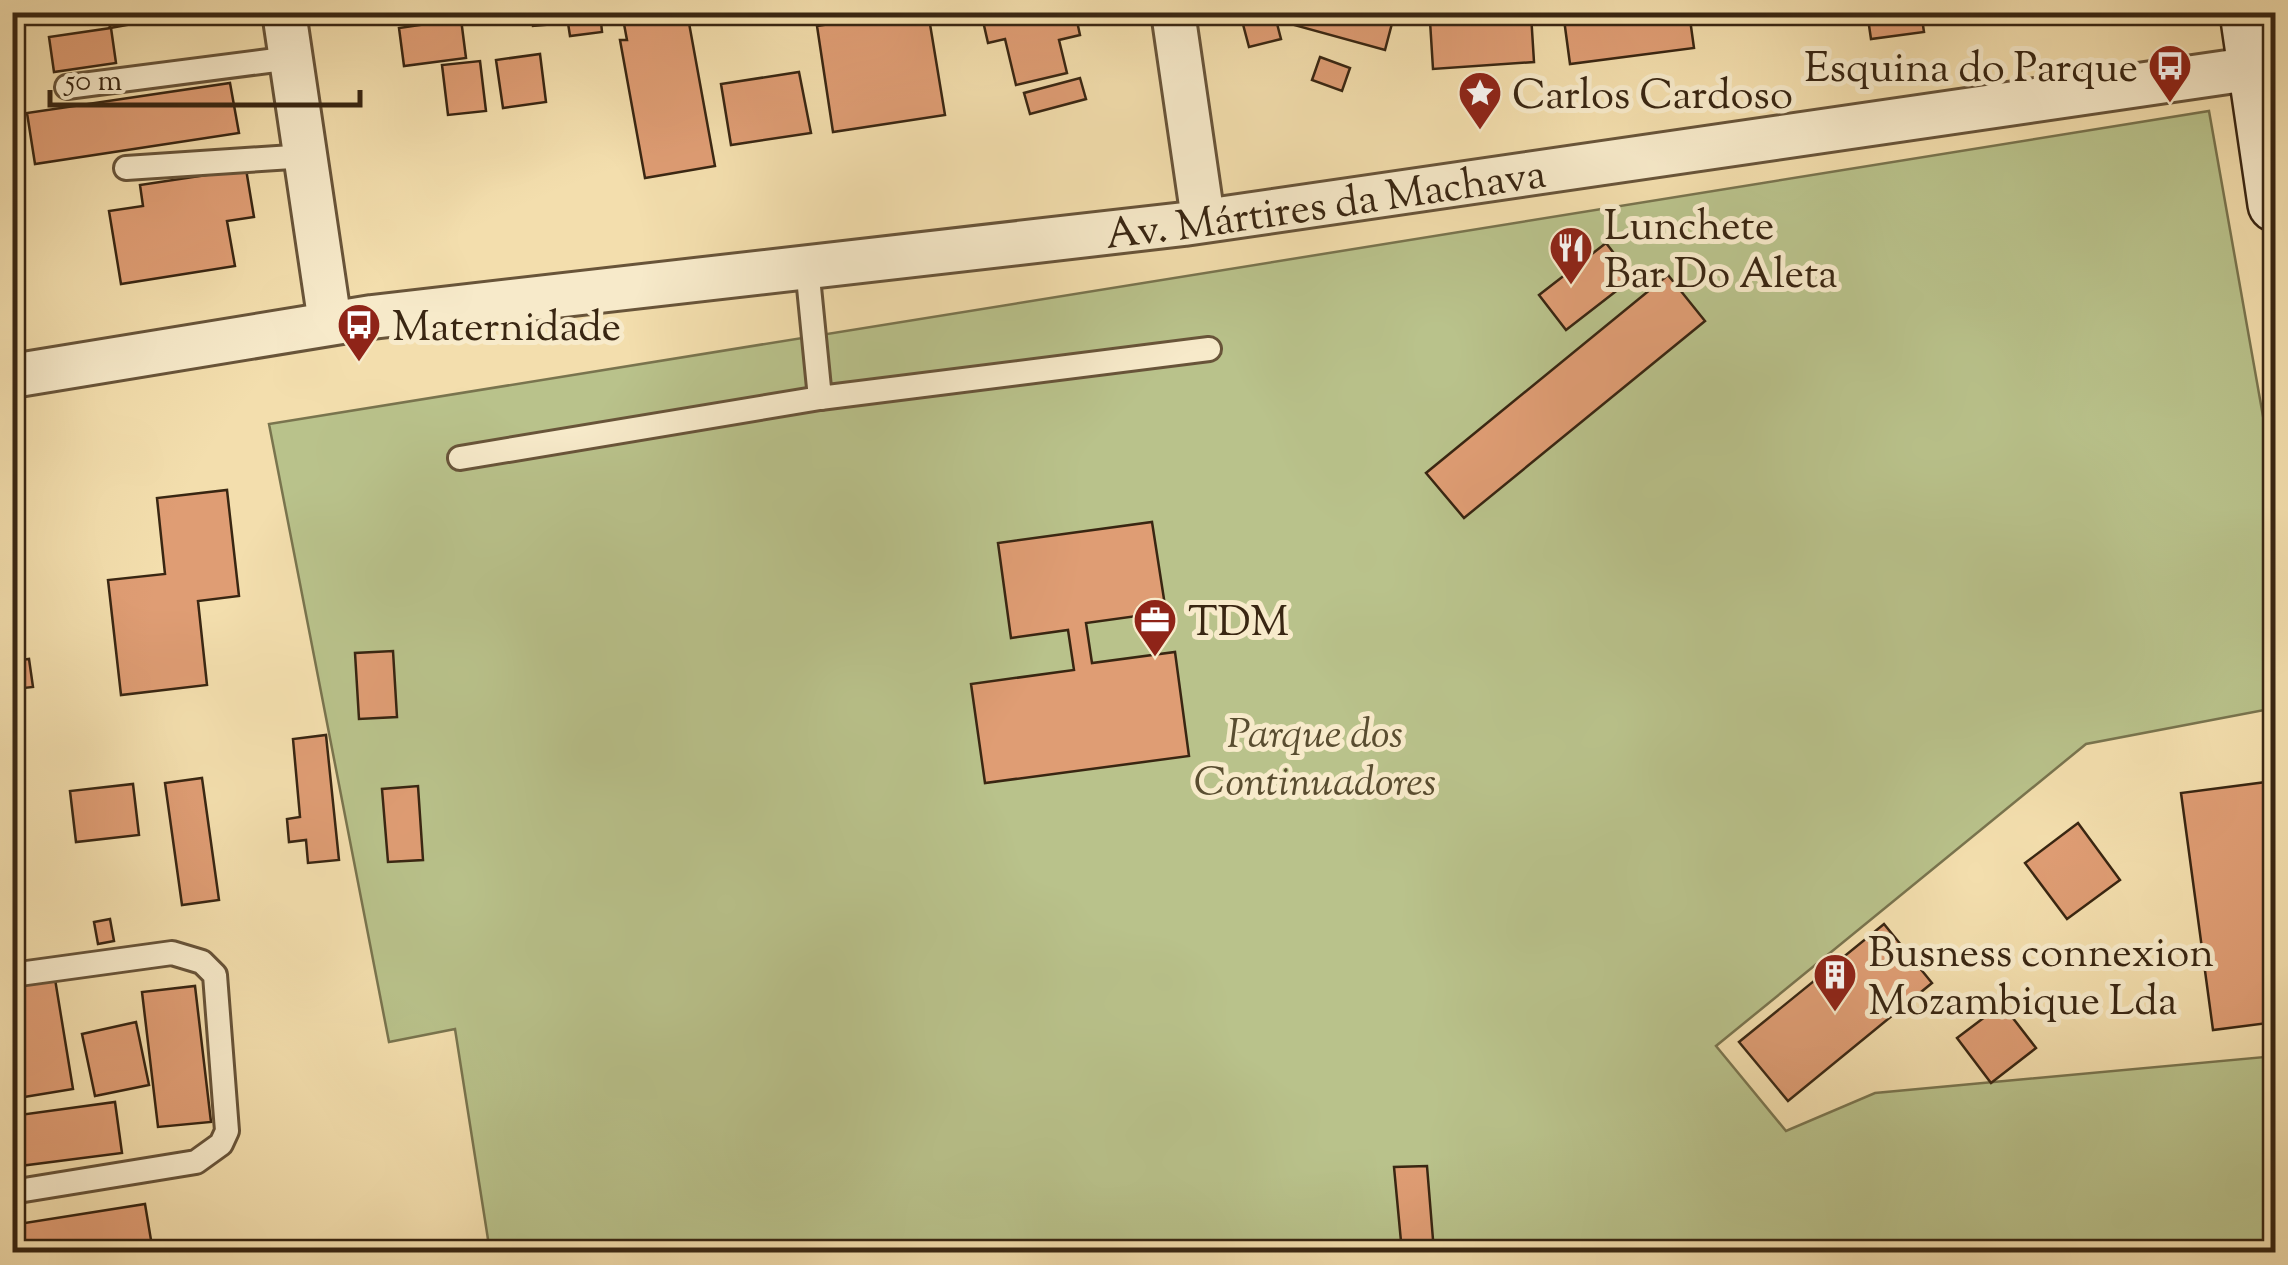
<svg xmlns="http://www.w3.org/2000/svg" width="2288" height="1265" font-family="'Sorts Mill Goudy',serif">
<style>
.green{fill:#b9c28b;stroke:#79744e;stroke-width:2.5}
.building{fill:#df9d74;stroke:#392612;stroke-width:2.5}
.lines{fill:none;stroke-linecap:round;stroke-linejoin:round}
.lane-casing{stroke:#685439;stroke-width:28}
.street-casing{stroke:#685439;stroke-width:48}
.secondary-casing{stroke:#392612;stroke-width:60}
.lane{stroke:#f7eaca;stroke-width:22}
.street{stroke:#f7eaca;stroke-width:42}
.secondary{stroke:#f7eaca;stroke-width:55}
.labels{text-anchor:middle;stroke-width:10;stroke-linejoin:round;paint-order:stroke}
.poi-label{font-size:42px;fill:#392612;stroke:#f7eaca;text-anchor:start}
.street-label{font-size:42px;fill:#392612;stroke:#f7eaca}
.park-label{font-size:42px;font-style:italic;fill:#594d30;stroke:#f7eaca}
</style>
<rect width="100%" height="100%" fill="#f3dead"/>
<filter id="stains"><feTurbulence type="fractalNoise" baseFrequency=".002" numOctaves="4"/><feColorMatrix values="0 0 0 0 .2 0 0 0 0 .09 0 0 0 0 .02 0 0 0 .5 -.17"/></filter>
<radialGradient id="worn" r=".72"><stop offset=".6" stop-color="#630" stop-opacity="0"/><stop offset="1" stop-color="#630" stop-opacity=".3"/></radialGradient>
<path class="green" d="M2209,111L2275,484V708L2086,744L1716,1046L1786,1131L1875,1093L2275,1056V1252H490L455,1029L389,1042L269,424Z"/>
<g class="building">
<path d="M107,12H182V15L110,28Z"/>
<path d="M532,12H600L602,32L570,36L568,23L533,26Z"/>
<path d="M633,12H687L715,166L645,178L620,40H627L624,24L635,22Z"/>
<path d="M906,12H928L945,115L833,132L817,26Z"/>
<path d="M1075,12L1080,35L1059,40L1067,73L1016,85L1005,39L988,43L983,21L1012,12Z"/>
<path d="M1274,12L1281,39L1249,47L1240,13Z"/>
<path d="M1298,12H1395L1385,50L1294,25Z"/>
<path d="M1563,12H1689L1694,48L1570,64Z"/>
<path d="M1867,12H1921L1924,32L1871,39Z"/>
<path d="M1531,14L1534,62L1433,69L1430,21Z"/>
<path d="M461,19L466,58L404,66L399,28Z"/>
<path d="M111,28L116,63L54,72L49,37Z"/>
<path d="M540,54L546,102L503,108L496,60Z"/>
<path d="M1320,57L1350,68L1342,91L1312,80Z"/>
<path d="M12,58L23,127L12,128Z"/>
<path d="M480,61L486,111L448,115L442,65Z"/>
<path d="M799,72L811,133L731,145L721,84Z"/>
<path d="M1080,78L1086,99L1030,114L1024,93Z"/>
<path d="M230,83L239,133L35,164L27,113Z"/>
<path d="M246,169L254,217L227,221L235,266L121,284L109,211L143,206L140,185Z"/>
<path d="M1606,243L1633,278L1566,330L1539,295Z"/>
<path d="M1668,275L1705,321L1464,518L1426,473Z"/>
<path d="M227,490L239,596L198,601L207,685L121,695L108,580L165,574L157,498Z"/>
<path d="M1152,522L1166,612L1086,623L1092,663L1175,652L1189,756L985,783L971,684L1074,670L1068,630L1011,638L998,543Z"/>
<path d="M12,565L21,606L12,608Z"/>
<path d="M393,651L397,717L359,719L355,653Z"/>
<path d="M29,659L33,687L14,689L18,721L12,722V661Z"/>
<path d="M326,735L339,860L308,863L306,840L289,842L287,819L300,817L293,739Z"/>
<path d="M202,778L219,900L182,905L165,783Z"/>
<path d="M2274,781L2276,1022L2213,1030L2181,793Z"/>
<path d="M133,784L139,835L76,842L70,791Z"/>
<path d="M418,786L423,860L388,862L382,789Z"/>
<path d="M2078,823L2120,880L2067,919L2025,863Z"/>
<path d="M110,919L114,941L98,944L94,922Z"/>
<path d="M1884,924L1932,983L1788,1101L1739,1042Z"/>
<path d="M55,979L73,1089L12,1099V986Z"/>
<path d="M195,986L211,1122L158,1127L142,992Z"/>
<path d="M2002,1004L2036,1048L1991,1083L1957,1038Z"/>
<path d="M136,1022L149,1085L95,1096L82,1034Z"/>
<path d="M115,1102L122,1153L12,1167V1116Z"/>
<path d="M1427,1166L1434,1252H1402L1394,1167Z"/>
<path d="M145,1204L153,1252H12V1225Z"/>
<path d="M482,1244L483,1252H444L443,1249Z"/>
</g>
<g class="lines">
<defs>
<g id="lane">
<path d="M67,87L291,58"/>
<path d="M126,168L307,156"/>
<path d="M807,267L820,398L1209,349"/>
<path d="M460,458L820,398"/>
<path d="M12,975L172,953L202,962L215,975L227,1131L221,1144L196,1162L12,1192"/>
</g>
<g id="street">
<path d="M284,12L330,323"/>
<path d="M1173,12L1203,219"/>
<path id="s1" d="M12,376L372,317L1184,224L2276,65"/>
</g>
<path id="secondary" d="M2248,12L2276,204"/>
</defs>
<use href="#lane" class="lane-casing"/>
<use href="#street" class="street-casing"/>
<use href="#secondary" class="secondary-casing"/>
<use href="#lane" class="lane"/>
<use href="#street" class="street"/>
<use href="#secondary" class="secondary"/>
</g>
<defs>
<symbol id="bus-pin" viewBox="-11 -11 22 30"><path d="M0 17L-7.5 6A9.5 9.5 0 1 1 7.5 6Z" fill="#8f2418" stroke="#f7eaca"/><path d="M-5-6H5V4H4V6H2V4H-2V6H-4V4H-5ZM-3.5-4V0h7V-4ZM-3.5 1.2v1.5H-2V1.2ZM2 1.2v1.5H3.5V1.2Z" fill="#fff"/></symbol>
<symbol id="sight-pin" viewBox="-11 -11 22 30"><path d="M0 17L-7.5 6A9.5 9.5 0 1 1 7.5 6Z" fill="#8f2418" stroke="#f7eaca"/><path d="M0-6L1.8-2.2L6-1.7L2.9 1.2L3.7 5.4L0 3.3L-3.7 5.4L-2.9 1.2L-6-1.7L-1.8-2.2Z" fill="#fff"/></symbol>
<symbol id="restaurant-pin" viewBox="-11 -11 22 30"><path d="M0 17L-7.5 6A9.5 9.5 0 1 1 7.5 6Z" fill="#8f2418" stroke="#f7eaca"/><path d="M-5-6h1v4h1v-4h1v4h1v-4h1v5L-1.5 .5V6h-2V.5L-5-1ZM5-6V6H3V1.5H1.5Q1.5-4 5-6Z" fill="#fff"/></symbol>
<symbol id="office-pin" viewBox="-11 -11 22 30"><path d="M0 17L-7.5 6A9.5 9.5 0 1 1 7.5 6Z" fill="#8f2418" stroke="#f7eaca"/><path d="M-6-3h4V-5.5h4V-3h4V5H-6ZM-1-4.5V-3h2v-1.5ZM-6 0V1H6V0Z" fill="#fff"/></symbol>
<symbol id="building-pin" viewBox="-11 -11 22 30"><path d="M0 17L-7.5 6A9.5 9.5 0 1 1 7.5 6Z" fill="#8f2418" stroke="#f7eaca"/><path d="M-4-6H4V6H1V3H-1V6H-4ZM-2.5-4.3h1.7v1.8h-1.7ZM.8-4.3h1.7v1.8H.8ZM-2.5-1h1.7V.8h-1.7ZM.8-1h1.7V.8H.8Z" fill="#fff"/></symbol>
</defs>
<g fill-rule="evenodd">
<use href="#bus-pin" x="2145" y="41" width="50" height="68"/>
<use href="#sight-pin" x="1455" y="68" width="50" height="68"/>
<use href="#restaurant-pin" x="1546" y="223" width="50" height="68"/>
<use href="#bus-pin" x="334" y="300" width="50" height="68"/>
<use href="#office-pin" x="1130" y="595" width="50" height="68"/>
<use href="#building-pin" x="1810" y="950" width="50" height="68"/>
</g>
<g class="labels">
<g class="poi-label">
<text x="2138" y="81" text-anchor="end">Esquina do Parque</text>
<text x="1512" y="108">Carlos Cardoso</text>
<text x="1604" y="239">Lunchete<tspan x="1604" dy="48">Bar Do Aleta</tspan></text>
<text x="392" y="340">Maternidade</text>
<text x="1188" y="635">TDM</text>
<text x="1868" y="966">Busness connexion<tspan x="1868" dy="48">Mozambique Lda</tspan></text>
</g>
<g class="street-label">
<text dy="15" stroke="none"><textPath href="#s1" startOffset="1325">Av. Mártires da Machava</textPath></text>
</g>
<g class="park-label">
<text x="1315" y="747">Parque dos<tspan x="1315" dy="48">Continuadores</tspan></text>
</g>
</g>
<rect width="2288" height="1265" fill="none" stroke="#f3dead" stroke-width="50"/>
<rect x="15" y="15" width="2258" height="1235" fill="none" stroke="#392612" stroke-width="5"/>
<rect x="25" y="25" width="2238" height="1215" fill="none" stroke="#392612" stroke-width="2.5"/>
<path d="M50 90v15h310v-15" fill="none" stroke="#392612" stroke-width="5"/>
<text x="65" y="90" font-size="30" fill="#392612" stroke="#f7eaca" stroke-width="8" paint-order="stroke">50 m</text>
<rect width="100%" height="100%" filter="url(#stains)"/>
<rect width="100%" height="100%" fill="url(#worn)"/>
</svg>
